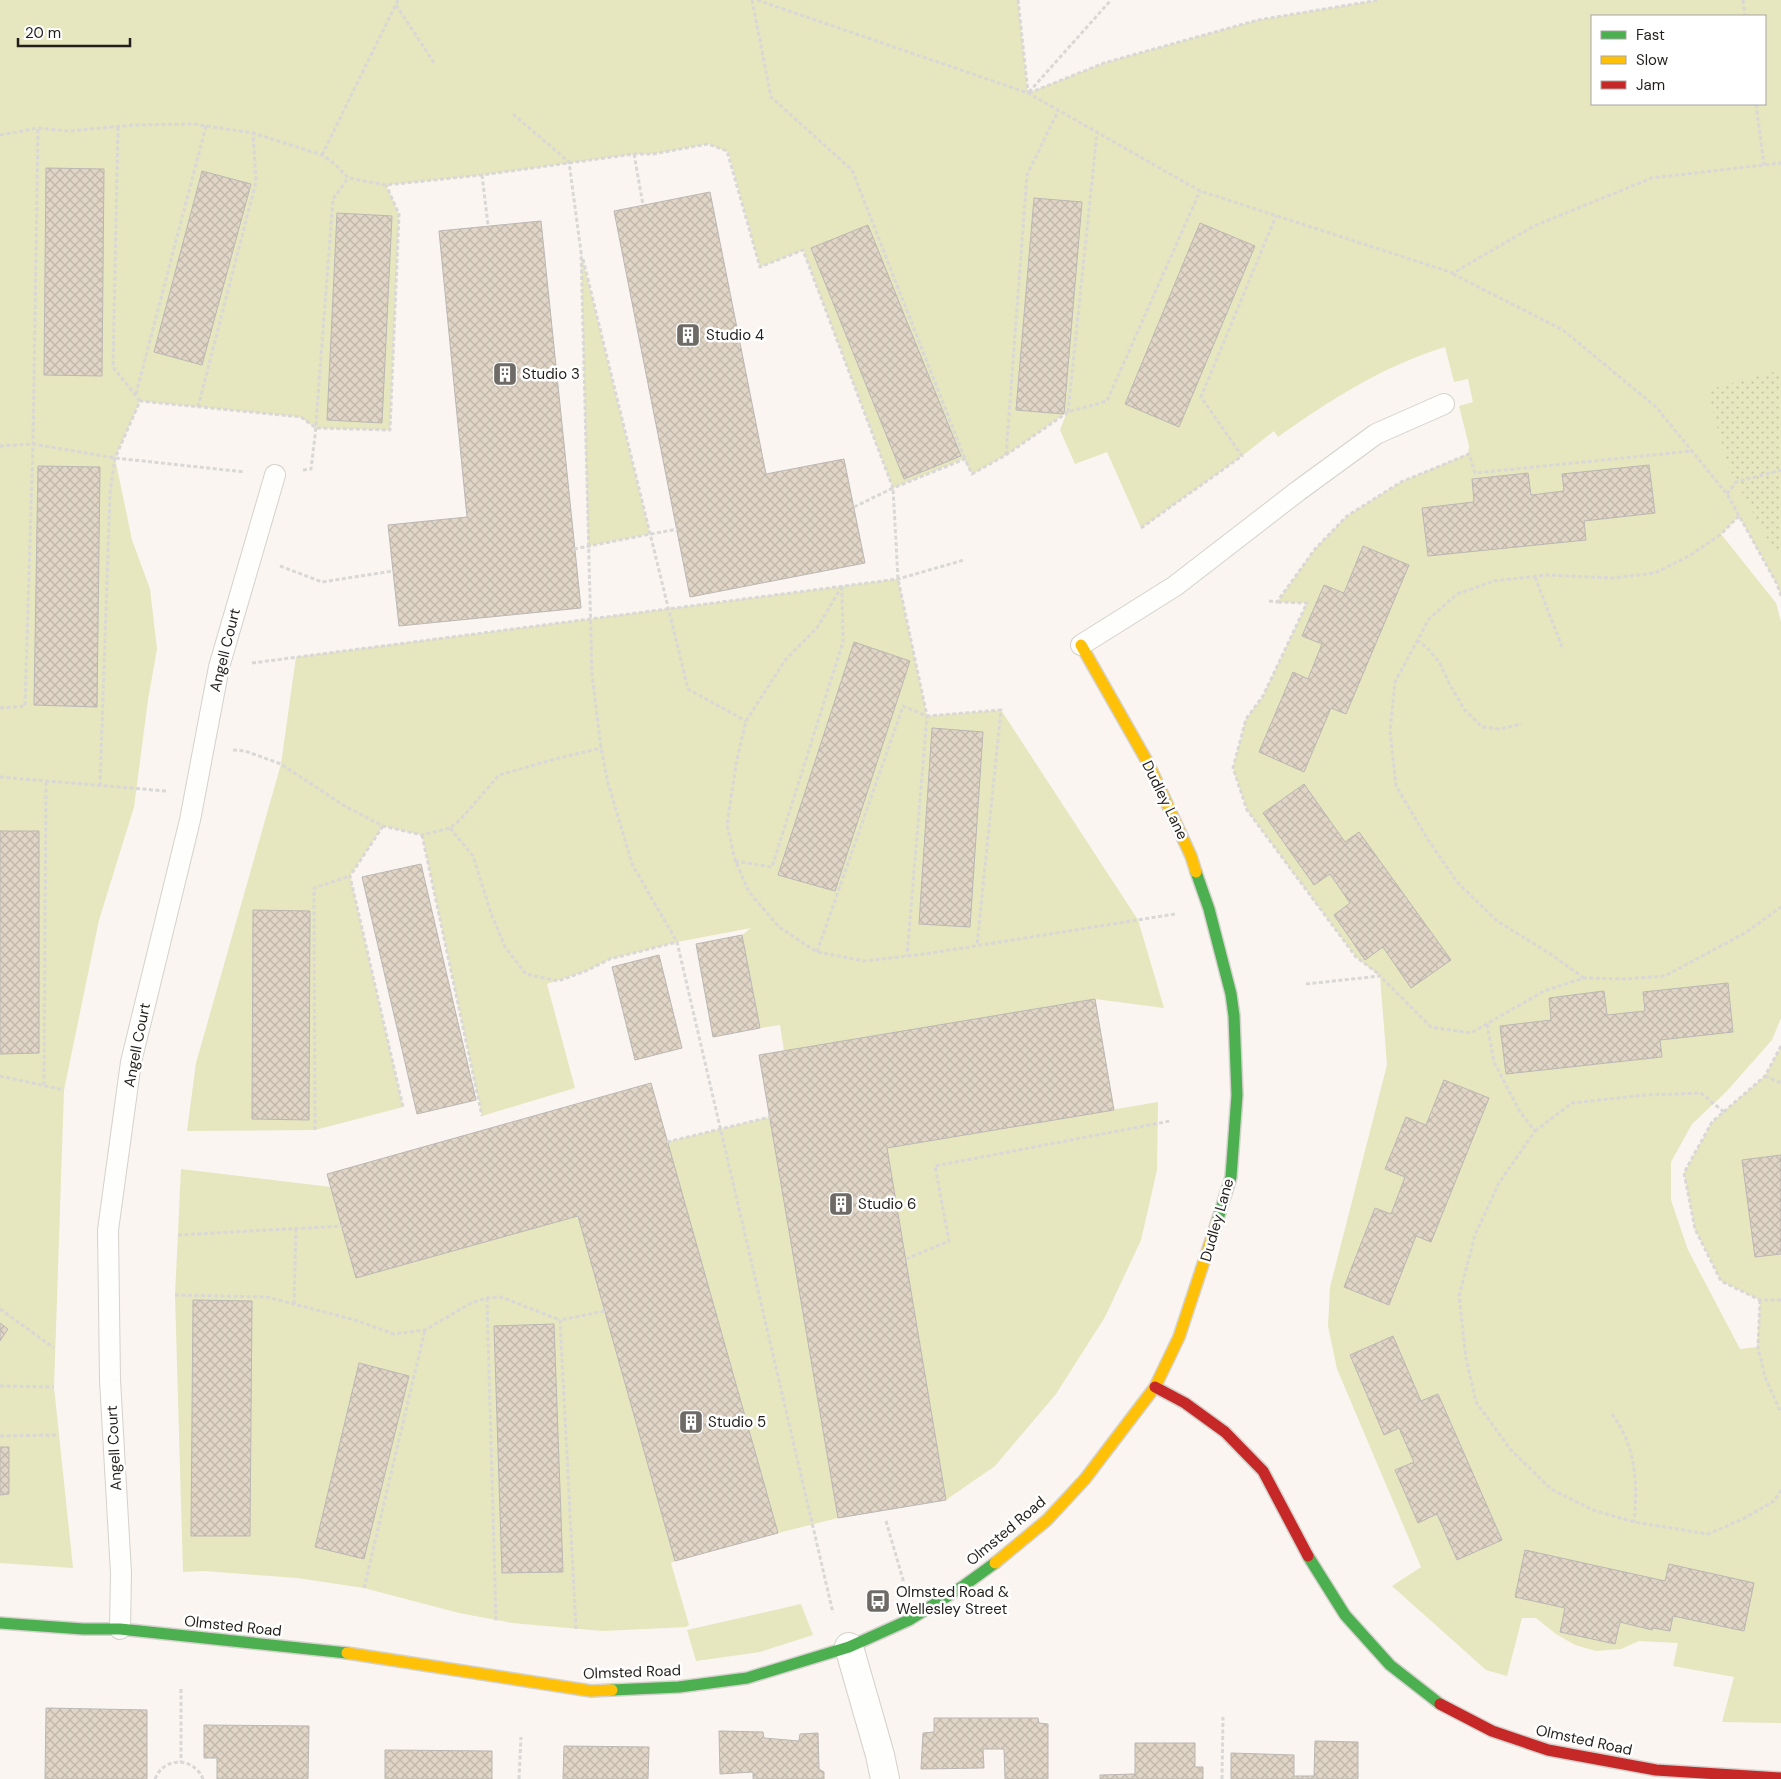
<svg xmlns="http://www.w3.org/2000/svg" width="1781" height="1779" font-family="'DM Sans',sans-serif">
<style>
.green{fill:#e6e6bf;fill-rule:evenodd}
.garden{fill:url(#garden-dots)}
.building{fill:url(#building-cross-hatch);stroke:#bbb7b3}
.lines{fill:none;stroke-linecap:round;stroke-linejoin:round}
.lane-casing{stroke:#d5d1cc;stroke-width:22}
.street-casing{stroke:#d5d1cc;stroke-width:30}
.fast-casing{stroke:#d5d1cc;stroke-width:14}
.slow-casing{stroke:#d5d1cc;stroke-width:14}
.jam-casing{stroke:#d5d1cc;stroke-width:14}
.path{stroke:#d9d8d6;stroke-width:3;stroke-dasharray:4 2.5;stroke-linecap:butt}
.lane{stroke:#fefefd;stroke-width:20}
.street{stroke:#fefefd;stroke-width:28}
.fast{stroke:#4caf50;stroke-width:11}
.slow{stroke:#ffc107;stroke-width:11}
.jam{stroke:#c62828;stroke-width:11}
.labels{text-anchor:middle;stroke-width:5;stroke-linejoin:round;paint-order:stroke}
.poi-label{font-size:15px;fill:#231f1b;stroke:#fff;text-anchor:start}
.street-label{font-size:15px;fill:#231f1b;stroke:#fff}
</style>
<defs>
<pattern id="garden-dots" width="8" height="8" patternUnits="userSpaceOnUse" patternTransform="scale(1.25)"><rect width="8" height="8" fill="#e6e6bf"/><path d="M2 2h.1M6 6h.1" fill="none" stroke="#c5c5a4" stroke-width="1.8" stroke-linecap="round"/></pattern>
<pattern id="building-cross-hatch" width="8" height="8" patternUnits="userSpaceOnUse" patternTransform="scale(1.25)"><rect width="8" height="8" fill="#e0d5c6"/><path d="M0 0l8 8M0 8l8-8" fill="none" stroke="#c0b6aa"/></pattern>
</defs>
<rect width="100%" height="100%" fill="#faf5f0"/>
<g class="green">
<path d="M0,0H1018L1028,93L1104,63L1258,20L1379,0H1781V596L1777,584L1739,516L1721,534L1776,603L1781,622V1018L1772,1040L1726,1092L1692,1124L1671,1162V1200L1688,1250L1740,1349L1757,1347L1760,1300L1721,1281L1695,1229L1684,1173L1712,1122L1765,1076L1781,1046V1723L1722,1722L1734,1677L1673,1666L1678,1643L1639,1641L1621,1649L1596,1651L1575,1645L1556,1634L1536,1618H1522L1507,1676L1486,1670L1392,1586L1421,1567L1337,1369L1328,1326L1330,1287L1387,1065L1380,976L1356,957L1247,810L1233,768L1246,719L1263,696L1307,603L1277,602L1315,549L1347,516L1401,482L1468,454L1469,446L1459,406L1473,402L1468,379L1454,382L1445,347C1383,366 1330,400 1278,437L1274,431L1242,456L1141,528L1107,452L1075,464L1060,430L1067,412L1006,455L972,474L964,459L893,488L803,250L760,267L728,152L708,144L653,154H634L482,175L386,185L399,214L390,430L316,428L300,417L140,401L115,458L132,540L150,589L157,649L148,700L134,807L99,920L64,1090L54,1387L73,1568L0,1563ZM1592,16H1765V104H1592Z"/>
<path d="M581,252L650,534L588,546Z"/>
<path d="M898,579L927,716L1001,710L1138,920L1164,1008L1095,999L784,1051L780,1025L760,1028L742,935L751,928L677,942L610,959L586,971L547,984L575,1088L482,1116L422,835L383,826L350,876L403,1107L315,1130L187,1131L196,1063L281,764L296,657Z"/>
<path d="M1158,1102L1157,1170L1141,1240L1105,1317L1056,1394L995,1466L946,1500L887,1148Z"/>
<path d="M770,1117L838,1518L778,1533L667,1142Z"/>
<path d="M181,1169L331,1187L356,1278L578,1216L675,1561L671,1563L689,1625L686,1627L603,1631L512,1623L459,1613L364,1588L297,1578L205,1571L183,1572L175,1295Z"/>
<path d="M801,1604L813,1635L760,1652L696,1661L687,1630Z"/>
</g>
<path class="garden" d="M1781,370V550L1774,551L1729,469L1707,390Z"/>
<g class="building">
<path d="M46,168L104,169L102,376L44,375Z"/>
<path d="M202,171L251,184L202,365L154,352Z"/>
<path d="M710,192L766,474L844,459L865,563L690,597L614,211Z"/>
<path d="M1034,198L1082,202L1064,414L1016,410Z"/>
<path d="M337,213L392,216L382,423L327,420Z"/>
<path d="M541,221L581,608L399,626L388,525L467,517L439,231Z"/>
<path d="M1200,223L1255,246L1179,427L1125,404Z"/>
<path d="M868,225L961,456L904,479L811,248Z"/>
<path d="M1649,465L1655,513L1584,521L1586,540L1428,556L1422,508L1474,502L1472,479L1528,473L1531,495L1564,491L1562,474Z"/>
<path d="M38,466L100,467L97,707L34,705Z"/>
<path d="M1363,546L1409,565L1346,714L1331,708L1304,772L1259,752L1293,672L1308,679L1322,644L1302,636L1324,585L1344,593Z"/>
<path d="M854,642L910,661L835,891L778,875Z"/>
<path d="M932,728L983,732L970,927L919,924Z"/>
<path d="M1304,784L1345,842L1359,832L1451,960L1411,988L1383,947L1365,960L1334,915L1350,903L1330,874L1314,885L1263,813Z"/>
<path d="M0,831H39V1053L0,1054Z"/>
<path d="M421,864L476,1100L417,1114L362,877Z"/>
<path d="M253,910L310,911L309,1120L252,1119Z"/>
<path d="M742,935L760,1028L713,1037L696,944Z"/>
<path d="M659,955L682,1048L635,1060L612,967Z"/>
<path d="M1728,983L1733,1032L1660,1040L1662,1057L1506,1074L1500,1026L1551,1020L1549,998L1604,991L1607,1015L1645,1011L1643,992Z"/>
<path d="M1095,999L1114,1110L887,1148L946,1500L838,1518L759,1055Z"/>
<path d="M1444,1080L1489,1098L1431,1242L1416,1236L1389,1305L1344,1287L1375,1208L1391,1214L1405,1177L1385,1169L1406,1117L1426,1125Z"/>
<path d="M651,1083L778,1533L675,1561L578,1216L356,1278L327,1174Z"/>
<path d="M1781,1155V1254L1755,1257L1742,1160Z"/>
<path d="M193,1300L252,1301L250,1536H191Z"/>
<path d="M0,1323L8,1329L0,1341Z"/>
<path d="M554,1324L563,1572L502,1573L494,1326Z"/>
<path d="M1393,1336L1421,1401L1438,1394L1502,1540L1457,1560L1437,1514L1418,1523L1395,1470L1414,1462L1399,1428L1384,1435L1350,1355Z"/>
<path d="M359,1363L409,1376L364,1559L315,1547Z"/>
<path d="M0,1447H9V1494L0,1495Z"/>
<path d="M1525,1550L1665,1581L1669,1564L1754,1583L1744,1631L1673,1616L1670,1631L1653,1628L1652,1630L1620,1622L1615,1644L1560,1632L1565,1608L1515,1597Z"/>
<path d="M46,1708L147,1710V1779H45Z"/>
<path d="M934,1718H1038L1039,1723L1048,1724V1779H1005L1004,1749H983L984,1768L921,1769L923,1733L934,1732Z"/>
<path d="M204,1725L309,1726L308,1779H217V1758H204Z"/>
<path d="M719,1731L763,1732L764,1738L799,1741L800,1734L818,1733L819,1769L824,1772V1779H753V1772L720,1774Z"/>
<path d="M1315,1741L1358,1742V1779H1231V1753L1294,1755V1776H1314Z"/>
<path d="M1135,1743H1195V1767H1203V1779H1100V1775L1135,1774Z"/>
<path d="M564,1746L649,1747L648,1779H563Z"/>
<path d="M385,1750L492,1751V1779H385Z"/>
</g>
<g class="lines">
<defs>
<g id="lane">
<path d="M1081,645L1175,586L1298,491L1376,434L1444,404"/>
<path d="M120,1629L121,1573L110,1380L108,1230L131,1062L190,820L219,667L275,475"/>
</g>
<path id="street" d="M849,1647L880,1755L885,1779"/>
<g id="fast">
<path d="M1196,872L1209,909L1231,994L1234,1016L1237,1095L1231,1177L1217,1222"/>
<path d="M1308,1556L1345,1615L1390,1665L1440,1704"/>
<path d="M0,1623L83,1629H120L347,1653"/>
<path d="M612,1690L679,1687L747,1678L849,1647L909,1620L962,1587L995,1563"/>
</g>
<g id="slow">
<path d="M1081,645L1148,763L1191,856L1196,872"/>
<path d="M995,1563L1047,1520L1085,1479L1155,1387L1179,1337L1217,1222"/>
<path d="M347,1653L591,1691L612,1690"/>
</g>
<g id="jam">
<path d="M1155,1387L1185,1403L1225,1432L1263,1471L1308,1556"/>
<path d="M1440,1704L1492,1731L1548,1750L1656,1770L1781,1778"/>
</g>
</defs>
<use href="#lane" class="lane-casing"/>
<use href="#street" class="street-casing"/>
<use href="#fast" class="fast-casing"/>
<use href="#slow" class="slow-casing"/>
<use href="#jam" class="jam-casing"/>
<g class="path">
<path d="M752,0L771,97L852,170L965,459"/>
<path d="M757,0L1028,93L1200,191L1453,273L1534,226L1652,178L1781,163"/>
<path d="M1018,0L1028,92"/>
<path d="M1743,0L1745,16"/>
<path d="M396,5L435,64"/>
<path d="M1029,92L1111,0"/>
<path d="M1029,93L1104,63L1258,20L1379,0"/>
<path d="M1756,104L1764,165"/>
<path d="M513,114L569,162L581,252L592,674L601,748L608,783L632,864L677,942L833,1613"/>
<path d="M118,127L113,367L140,401"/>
<path d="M0,135L38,128L68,131L134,125L194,124L253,133L322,155L335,164L348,178L386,185L482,175L634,154H653L708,144L727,151L760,267L803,250L893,488L965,459L972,474L1006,455L1068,412L1107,401L1200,191"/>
<path d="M634,154L643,205"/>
<path d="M322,155L398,0"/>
<path d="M482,175L488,225"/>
<path d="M583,259L688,689L746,721"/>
<path d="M1453,274L1563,330L1656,407L1727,494L1777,584L1781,596"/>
<path d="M136,394L206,126"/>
<path d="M198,407L256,182L253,133"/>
<path d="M1068,412L1097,133"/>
<path d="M0,446L33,444L115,458L245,472"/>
<path d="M1006,455L1027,175L1058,111"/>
<path d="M303,470L311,469L315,436L333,199L348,178"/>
<path d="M1727,494L1736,482L1781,470"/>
<path d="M854,507L893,488L898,579L927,716L907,956"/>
<path d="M1141,528L1242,456L1201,397L1276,216"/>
<path d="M574,549L677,529"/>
<path d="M280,566L322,582L393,571"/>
<path d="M1535,577L1562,647"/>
<path d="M842,586L817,628L786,659L746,721L736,764L727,825L735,860L749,892L779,927L817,952L864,961L925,954L1175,914"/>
<path d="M1269,601L1277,602L1315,549L1347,516L1401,482L1469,454L1475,473L1692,451"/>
<path d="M1278,602L1307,603L1263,696L1246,719L1233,768L1247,810L1356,957L1380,975"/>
<path d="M1417,640L1429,650L1440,663L1449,683L1464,709L1482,727L1499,729L1522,724"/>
<path d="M252,663L898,579L964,560"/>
<path d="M0,708L25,706L33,444L38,128"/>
<path d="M233,750L245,751L281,764L343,805L383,826L422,835L450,828L461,819L499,775L555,759L601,748"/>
<path d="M0,777L166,791"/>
<path d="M100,786L110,493L115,458L140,401L301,417L316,428L390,430L399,214L386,185"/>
<path d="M383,826L350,876L403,1107"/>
<path d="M450,828L473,856L491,913L505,947L526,974L558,981L586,971L610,959L677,942"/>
<path d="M422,835L482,1116"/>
<path d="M735,861L772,867L843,642L842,586"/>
<path d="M817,952L903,706L927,716L1001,710L977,945"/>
<path d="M1584,978L1549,953L1497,921L1457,882L1427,838L1396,786L1390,731L1395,682L1429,619L1457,594L1494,581L1547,575L1613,578L1655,573L1691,555L1721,534L1739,516"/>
<path d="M1306,984L1380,976L1431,1027L1471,1033L1544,991L1584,978L1626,979L1665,976L1745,933L1781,907"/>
<path d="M1487,1024L1494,1062L1520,1112L1535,1131L1499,1183L1475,1235L1459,1296L1466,1358L1476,1402L1510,1449L1551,1489L1593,1510L1634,1522L1708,1534L1743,1519L1774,1501L1781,1490"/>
<path d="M1781,1046L1765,1076L1712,1122L1684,1173L1695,1229L1721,1281L1760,1300H1781"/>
<path d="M0,1076L64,1090"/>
<path d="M1765,1076L1781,1083"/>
<path d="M44,1085L46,781"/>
<path d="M315,1130L314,888L350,876"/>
<path d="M1535,1131L1572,1103L1645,1095L1701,1093L1724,1112"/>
<path d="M667,1142L770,1117"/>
<path d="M178,1235L342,1226"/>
<path d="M906,1259L949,1241L935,1166L1170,1121"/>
<path d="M175,1295L267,1297L355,1320L394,1334L425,1330L471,1303L487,1298L501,1297L560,1320"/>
<path d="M487,1298L496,1621"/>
<path d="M1760,1300L1758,1347L1765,1377L1781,1413"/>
<path d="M294,1304L296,1228"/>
<path d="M0,1309L54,1348"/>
<path d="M0,1386L54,1387"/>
<path d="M1612,1414C1636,1446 1638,1483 1634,1522"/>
<path d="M0,1436L59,1435"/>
<path d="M886,1521L904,1583"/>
<path d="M364,1588L425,1330"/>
<path d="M576,1629L560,1320L605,1311"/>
<path d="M181,1689V1762"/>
<path d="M155,1779C164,1756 194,1757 203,1779"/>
<path d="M519,1779L521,1737"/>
<path d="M1222,1779L1223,1717"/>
</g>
<use href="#lane" class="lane"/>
<use href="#street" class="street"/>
<use href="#fast" class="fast"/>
<use href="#slow" class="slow"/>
<use href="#jam" class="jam"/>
</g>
<defs>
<symbol id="building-square" viewBox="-11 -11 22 22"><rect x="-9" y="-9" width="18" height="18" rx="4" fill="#6e6a66" stroke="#fff"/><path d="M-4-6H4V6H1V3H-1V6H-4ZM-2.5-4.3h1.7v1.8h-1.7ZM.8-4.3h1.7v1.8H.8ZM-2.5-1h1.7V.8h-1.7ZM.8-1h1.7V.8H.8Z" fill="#fff"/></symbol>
<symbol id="bus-square" viewBox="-11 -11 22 22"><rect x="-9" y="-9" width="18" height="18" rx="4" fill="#6e6a66" stroke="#fff"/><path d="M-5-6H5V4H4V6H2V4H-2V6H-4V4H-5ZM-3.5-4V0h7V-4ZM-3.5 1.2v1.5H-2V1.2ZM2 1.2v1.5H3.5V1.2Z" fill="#fff"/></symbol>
</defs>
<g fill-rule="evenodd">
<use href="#building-square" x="674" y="321" width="28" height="28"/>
<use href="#building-square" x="491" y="360" width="28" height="28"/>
<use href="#building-square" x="827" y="1190" width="28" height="28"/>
<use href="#building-square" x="677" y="1408" width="28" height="28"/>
<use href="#bus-square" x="864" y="1587" width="28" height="28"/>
</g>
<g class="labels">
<g class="poi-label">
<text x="706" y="340">Studio 4</text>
<text x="522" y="379">Studio 3</text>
<text x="858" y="1209">Studio 6</text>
<text x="708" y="1427">Studio 5</text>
<text x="896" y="1597">Olmsted Road &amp;<tspan x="896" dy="17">Wellesley Street</tspan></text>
</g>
<g class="street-label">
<text transform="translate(225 650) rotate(-76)" y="5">Angell Court</text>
<text transform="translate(1165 800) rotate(64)" y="5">Dudley Lane</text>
<text transform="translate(137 1045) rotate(-79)" y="5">Angell Court</text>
<text transform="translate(1217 1220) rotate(-74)" y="5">Dudley Lane</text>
<text transform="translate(114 1448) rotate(-93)" y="5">Angell Court</text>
<text transform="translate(1006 1531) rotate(-40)" y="5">Olmsted Road</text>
<text transform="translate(233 1626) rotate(6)" y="5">Olmsted Road</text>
<text transform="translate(632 1672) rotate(-2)" y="5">Olmsted Road</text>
<text transform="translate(1584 1740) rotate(12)" y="5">Olmsted Road</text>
</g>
</g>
<rect x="1591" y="15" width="175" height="90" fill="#ffffff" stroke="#a7a5a4"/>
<rect x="1601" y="31" width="25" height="8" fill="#4caf50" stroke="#a7a5a4"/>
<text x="1636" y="40" font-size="15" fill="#231f1b">Fast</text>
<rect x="1601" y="56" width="25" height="8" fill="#ffc107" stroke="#a7a5a4"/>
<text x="1636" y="65" font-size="15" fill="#231f1b">Slow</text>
<rect x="1601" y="81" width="25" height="8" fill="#c62828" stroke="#a7a5a4"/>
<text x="1636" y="90" font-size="15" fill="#231f1b">Jam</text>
<path d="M18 38v8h112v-8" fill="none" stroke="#231f1b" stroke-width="2.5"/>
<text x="25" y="38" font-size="15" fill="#231f1b" stroke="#ffffff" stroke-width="4" paint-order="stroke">20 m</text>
</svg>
